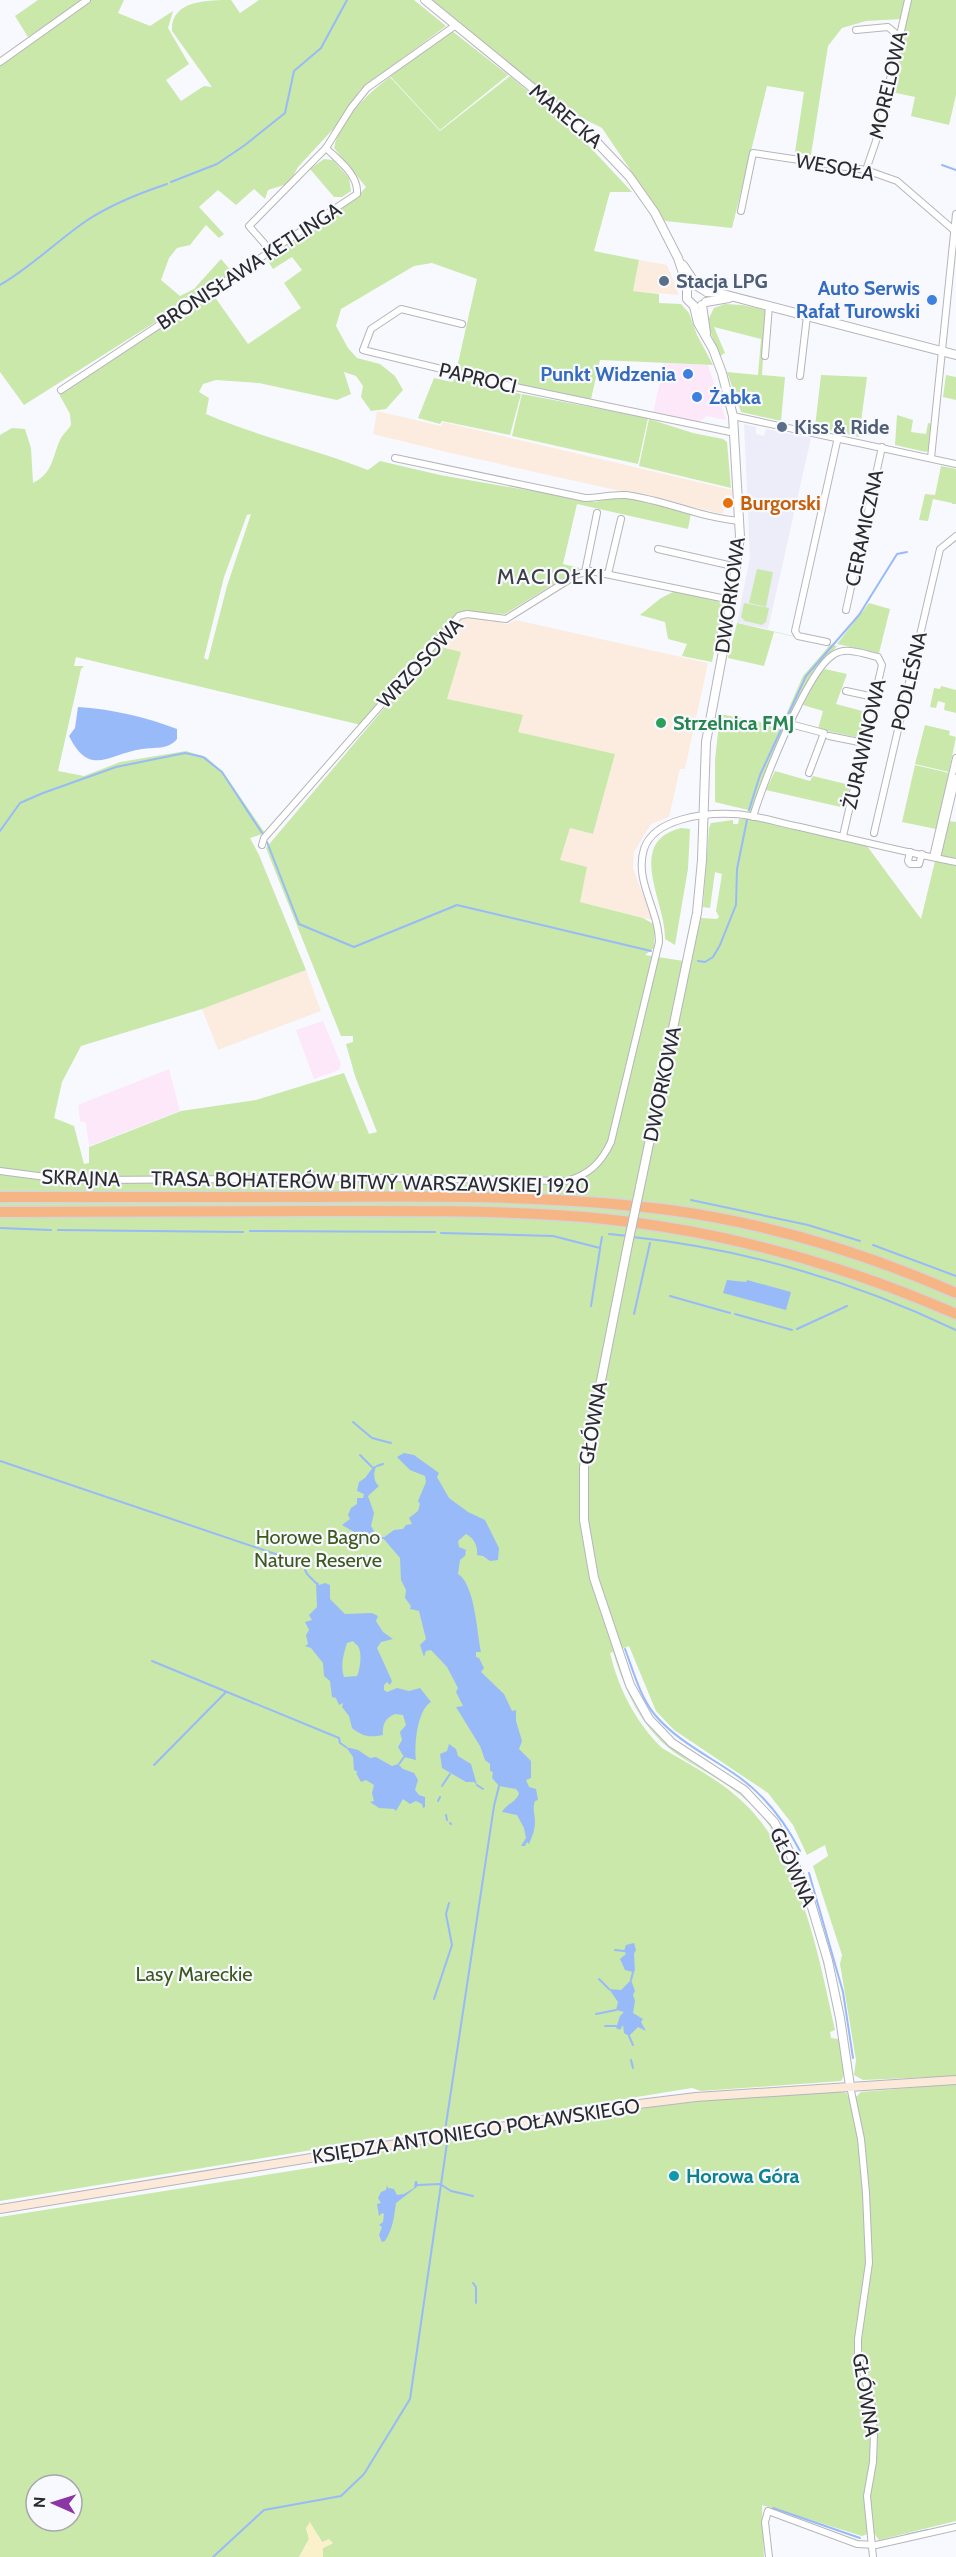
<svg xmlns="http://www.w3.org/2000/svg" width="956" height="2557" font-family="Cabin,sans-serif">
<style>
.commercial{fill:#fce8f9}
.industrial{fill:#fcece0}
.built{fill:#ecedf9}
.green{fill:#c9e8aa;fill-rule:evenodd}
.sand{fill:#faf0ca}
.water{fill:#99baf9;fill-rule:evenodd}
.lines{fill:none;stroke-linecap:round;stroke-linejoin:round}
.stream{stroke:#99baf9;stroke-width:2}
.minor-casing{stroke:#b5b5bc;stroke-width:8}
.tertiary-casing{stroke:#b5b5bc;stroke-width:10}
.secondary-casing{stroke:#b5b5bc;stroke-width:10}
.motorway-casing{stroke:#d5d5d5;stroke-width:13}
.minor{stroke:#fff;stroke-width:6}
.tertiary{stroke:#fff;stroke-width:8}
.secondary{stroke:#fce9da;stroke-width:8}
.motorway{stroke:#f6b585;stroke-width:10}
.tertiary-bridge-casing{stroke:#b5b5bc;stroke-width:10;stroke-linecap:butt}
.tertiary-bridge{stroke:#fff;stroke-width:8}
.service-dot{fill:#5c6f8a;stroke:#f8f9ff;stroke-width:2}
.shop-dot{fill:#3f7fe0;stroke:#f8f9ff;stroke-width:2}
.food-dot{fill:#e8710a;stroke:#f8f9ff;stroke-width:2}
.leisure-dot{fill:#2e9e5b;stroke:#f8f9ff;stroke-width:2}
.culture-dot{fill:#0f9aa8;stroke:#f8f9ff;stroke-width:2}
.labels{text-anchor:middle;stroke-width:4.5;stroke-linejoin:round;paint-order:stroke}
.street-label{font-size:20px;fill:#2b2b2e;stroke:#f8f9ff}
.service-label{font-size:20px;font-weight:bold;fill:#4e5e75;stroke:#f8f9ff;text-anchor:start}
.shop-label{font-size:20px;font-weight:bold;fill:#366cbe;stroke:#f8f9ff;text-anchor:end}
.food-label{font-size:20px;font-weight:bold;fill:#c56008;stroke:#f8f9ff;text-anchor:start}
.leisure-label{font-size:20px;font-weight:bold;fill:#27864d;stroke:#f8f9ff;text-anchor:start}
.park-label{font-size:20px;fill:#3e581d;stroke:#f8f9ff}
.culture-label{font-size:20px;font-weight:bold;fill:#0d838f;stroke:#f8f9ff;text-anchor:start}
.quarter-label{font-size:22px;letter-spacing:1.5px;fill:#3e3f45;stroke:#f8f9ff}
</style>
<rect width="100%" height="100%" fill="#f8f9ff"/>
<g class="commercial">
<path d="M664,363L708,365L726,420L707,416L699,422L653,413Z"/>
<path d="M323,1021L341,1064L339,1070L314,1079L296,1030Z"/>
<path d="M169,1069L180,1111L89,1146L86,1123L80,1121L78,1105Z"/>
</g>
<g class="industrial">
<path d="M639,260L667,265L679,295L633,291Z"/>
<path d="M377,411L441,426L443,422L732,490V496L726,495L723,514L446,452L373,434Z"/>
<path d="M469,616L507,624L516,620L708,663L685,769H680L669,817L651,824L634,852L633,868L652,920L580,902L560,860L570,828L593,834L615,754L518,732L522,715L446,699L437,646L461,618Z"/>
<path d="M306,970L321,1011L218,1050L202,1009Z"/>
</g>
<path class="built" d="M744,424L756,427V434L764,436L766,429L811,438L768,629L737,623L750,557Z"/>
<g class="green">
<path d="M38,0H83L28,37L15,16Z"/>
<path d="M90,0H124L118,13L150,26L173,11L168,28L189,64L166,80L181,101L204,86L212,87L172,31C170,0 209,0 231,0L240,13L259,0H414L446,26L360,90L336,126L298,167L291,180L284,185L268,190L265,199L254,189L236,205L218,190L199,207L224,234L219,238L206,225L190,245L177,248L169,258L161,280L180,296L194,289L221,259L233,273L24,405L0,372V64Z"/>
<path d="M430,0H956V95L949,125L911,116L915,97L887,91L902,19L866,21L842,28L828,46L811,155L795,152L804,92L767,86L732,228L665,221L602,128L568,111Z"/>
<path d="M452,31L508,75L440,130L390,76Z"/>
<path d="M510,76L575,131L632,192H610L594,251L639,260L633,291L659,294V303L681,304L689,313L697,335L713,365L600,360L591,399L456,372L477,279L432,263L414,266L341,309L336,326L348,348L357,358L380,364L395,376L403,390L386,409L371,411L361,397L363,386L356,376L344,372L351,394L337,400L259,383L216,380L203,384L199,392L209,398L206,414C259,437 315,449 368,470L380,461L440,475L595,502L624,496L691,513L688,529L577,504L563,564L580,568L505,614L486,613L459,616L439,640L437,646L461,652L447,699L523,715L518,732L615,754L593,834L570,828L560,860L587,867L580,902L643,918L655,925L654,948L645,955L690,962L701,918L717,919L719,917L716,911L722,874L715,872L710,908L703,907L709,828L711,823L733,820V824H738L739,819H746L748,810L715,802V760L720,714L781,726L803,676L830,645L774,632L764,666L728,658L737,623L837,646L813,673L792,714L759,789L752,809L756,819L867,846L921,919L935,861L948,821L956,822V2076L863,2080L854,2075L856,2060L840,1964L842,1955L813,1866L828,1856L825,1845L807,1855L793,1825L768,1793L674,1730L656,1711L629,1646L615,1652C623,1677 632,1705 649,1726C681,1765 734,1779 767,1819C777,1830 782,1845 789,1859C813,1911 829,1968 837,2025C824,1962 804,1866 762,1816C740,1789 709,1775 681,1757C643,1732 626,1694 613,1652L610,1653C619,1690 635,1721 662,1748C690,1765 722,1781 745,1804C801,1858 819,1957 835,2030L830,2032L831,2038L838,2039C843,2049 848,2071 841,2081L701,2091L692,2088L0,2201V435L12,428L25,429L31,448L33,483C53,473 52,458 60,440C62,435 68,430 71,425L70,414L59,394L212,293L248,344L301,308L284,283L302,270L292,257L273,269L266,258L355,199L366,187L334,148C339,121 368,93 390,77L440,131ZM251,514L227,586L208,660L204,658L224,577L247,515ZM434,649L266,848L341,1036H353V1042L346,1044L355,1076L377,1132L369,1134L344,1073L256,1100L181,1111L89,1147V1163L84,1164L74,1126L54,1118L62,1082L81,1046L202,1009L306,970L259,855L250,838L265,833L223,772L206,757L186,751L120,762L84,776L58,771L81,669L84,666H74L76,657L361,725L408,667Z"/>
<path d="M324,159L333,160L349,178L351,191L342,197H334L310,169Z"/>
<path d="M725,304L742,305L766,310L762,375L785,377L781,421L741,412L727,372L758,375L761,339L714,327L725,353L720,356L705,319L709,318L714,308Z"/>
<path d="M821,375L867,377L859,437L815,427Z"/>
<path d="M946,375L956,377V400L943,397Z"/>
<path d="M434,378L452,382L456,378L521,394L510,435L442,421L440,424L418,418Z"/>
<path d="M522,394L648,418L638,464L512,436Z"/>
<path d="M897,415L913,420L911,432L926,434L928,423L932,424L928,451L926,452L895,445Z"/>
<path d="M649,419L693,433L723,439L727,442L731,488L639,466Z"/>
<path d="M941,466L956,469V504H952V501V503L933,499L928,521L919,520L925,494L935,495Z"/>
<path d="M757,569L773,572L766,607L749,603Z"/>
<path d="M675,591L724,603L712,662L682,656L687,644L668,639L665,622L640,615L661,598Z"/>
<path d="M744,603L769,608L766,622L762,625L745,621L741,617Z"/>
<path d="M869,603L890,609L879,653L837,644Z"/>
<path d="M825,669L847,674L836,704L866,712L860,738L818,729L823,711L803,705L817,677Z"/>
<path d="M941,686L956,690V713L944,710L945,703L938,701L936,708L930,707L934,688L940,689Z"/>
<path d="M925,725L950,731L949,735L956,737L949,772L915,764Z"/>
<path d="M915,765L949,773L936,829L902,822Z"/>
<path d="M775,771L810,781L813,776L850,785L845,808L766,790Z"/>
<path d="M681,828L690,829L688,869L675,945L665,939C667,904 624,842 681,828Z"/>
<path d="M956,2084V2521L879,2540L873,2532L862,2536L762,2505L764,2557H323V2548L333,2543L322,2542L318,2535L306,2528L309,2539L299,2557H0V2217L353,2161L377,2157L381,2151C507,2130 633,2105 760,2096C783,2095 826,2088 847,2093L848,2097L857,2096L861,2092ZM36,2485H72V2521H36Z"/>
</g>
<path class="sand" d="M310,2522L322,2542L329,2539L333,2543L323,2548V2557H299L309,2539L306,2528Z"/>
<g class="water">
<path d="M78,707C111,709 146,717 177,729V739C168,750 155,747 142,749C108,754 90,778 69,736L75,728Z"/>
<path d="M727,1280L746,1282L747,1280L791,1292L786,1310L723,1293Z"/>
<path d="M404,1453L414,1455L439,1473L437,1477L449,1498L468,1512L485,1520L499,1548L498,1560L490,1561L483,1556L477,1555C478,1546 474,1538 466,1534L458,1541L459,1547L466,1550L465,1556L460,1560L458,1574C475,1584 477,1634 481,1652H476V1657L479,1658L484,1668L481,1672L504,1694L512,1711L516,1710V1721L522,1741L519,1749L531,1761V1778L526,1780L529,1787L536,1789L538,1800L535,1801C532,1809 535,1814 535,1822C535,1830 532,1837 529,1844L527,1842L525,1846H521L526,1838L524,1828L517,1815L502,1812C506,1804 517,1802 519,1793L516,1789L499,1786L492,1778L493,1772L490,1771V1764L485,1760L480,1746L456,1707L463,1706L456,1692L458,1688L447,1667L431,1650L426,1651L424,1657L420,1645L426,1639L419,1611L410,1609L411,1606L405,1598L406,1590L401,1580L400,1558L383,1538L394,1530L403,1529L406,1525L412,1524L409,1518L418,1511L420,1504L418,1501L426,1482L425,1476L410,1470L397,1457Z"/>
<path d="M374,1466H377C373,1470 373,1482 379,1486L368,1496L374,1513L371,1526L378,1538L360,1541L359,1535L342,1525L350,1519L348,1515L351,1508L357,1504V1498H363L364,1494L357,1491L359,1482L365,1478Z"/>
<path d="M318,1582L319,1585L325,1583L330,1585V1599L345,1614L372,1613L378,1616L376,1621L383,1632L393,1639L381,1642L377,1648L392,1681L390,1685L387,1682L384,1685V1690L387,1692L397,1688L409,1691L420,1688L431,1702C417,1710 414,1746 416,1760L404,1757L398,1747L402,1740L400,1732L406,1725L403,1715L395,1714C385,1718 382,1725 383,1735C369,1738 362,1736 352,1728L349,1716L342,1707L343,1703L339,1705L336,1698L332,1697L330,1681L324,1676L323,1663L311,1648L305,1646L308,1644L306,1635L309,1630L305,1622L312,1620L309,1615L317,1607L316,1583ZM353,1641C355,1644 358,1645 359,1648C362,1655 360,1670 357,1676L344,1677C340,1665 344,1653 347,1643Z"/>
<path d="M449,1744L456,1749L458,1756L471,1764L477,1785L474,1782H466L442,1768L440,1754L447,1751Z"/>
<path d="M346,1747L358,1750L370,1758L376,1757L392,1766L398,1764L403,1769L414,1773L418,1780L415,1790L419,1795L425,1797V1807L423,1808L422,1804L416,1801L410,1804L403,1799L396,1811L394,1809L379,1808L370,1802L374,1801L372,1793L374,1785L366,1780L361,1782L356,1773L358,1772L354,1770L353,1757Z"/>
<path d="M634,1943L636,1950L634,1954L635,1971L633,1972L625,1970L620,1959L626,1954L624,1951L626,1945Z"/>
<path d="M631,1980L635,1991L633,1995L635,2001L633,2013L643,2019L641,2022L646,2031L638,2027L629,2036L624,2033L623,2025L620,2030L616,2028L620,2016L624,2012L616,2010L618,2002L609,1989L621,1990Z"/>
<path d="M415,2181H417L418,2186L396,2203C394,2217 393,2228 385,2241L382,2242L379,2235L382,2227L379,2225L383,2222L384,2214L382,2213L379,2216L377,2204L381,2203L378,2198L381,2192L386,2190L387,2185L388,2188L394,2189L397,2195L404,2194L414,2188Z"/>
</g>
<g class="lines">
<g class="stream">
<path d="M942,165L956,170"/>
<path d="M171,182L217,164L245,145L285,113L294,71L321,48L347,0"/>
<path d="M0,285C31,267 57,241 86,221C110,205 140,193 167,184"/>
<path d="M749,810L760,775L806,676L859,615L897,554L907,552"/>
<path d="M0,831L20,803L43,793L116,767L185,753L203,757L222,772L262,833"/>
<path d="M267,842L299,924L354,947L457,905L651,951"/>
<path d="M698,961L705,962L713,957L720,945L736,905L737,869L747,820"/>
<path d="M691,1200L808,1225L860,1241"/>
<path d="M0,1228L51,1230"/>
<path d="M58,1230L243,1232"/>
<path d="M250,1231L435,1232"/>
<path d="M441,1233L553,1236L600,1248L602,1237"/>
<path d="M609,1234L628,1236"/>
<path d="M633,1237C744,1249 855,1282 956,1330"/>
<path d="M873,1245L956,1276"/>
<path d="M670,1296L730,1313"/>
<path d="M591,1306L600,1249"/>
<path d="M634,1314L650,1243"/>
<path d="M735,1314L792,1330"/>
<path d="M797,1329L847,1306"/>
<path d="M353,1422L372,1438L391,1443"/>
<path d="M360,1455L372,1467"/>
<path d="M0,1461L302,1563L307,1574L316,1583"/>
<path d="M377,1466L383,1464"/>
<path d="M378,1538H383"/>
<path d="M625,1649C633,1670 640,1697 655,1715C677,1741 709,1756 736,1775C765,1795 784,1820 800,1851"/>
<path d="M152,1661L339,1738L340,1743L346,1747"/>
<path d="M399,1764L404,1757"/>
<path d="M154,1765L226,1692"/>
<path d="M477,1785L483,1789"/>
<path d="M442,1786L450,1774"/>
<path d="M438,1801L440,1797"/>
<path d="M446,1815L447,1820"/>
<path d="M450,1823L451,1824"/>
<path d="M809,1873L843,1992L853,2058"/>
<path d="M615,1950L624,1951"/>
<path d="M599,1979L609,1989"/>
<path d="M631,1980L633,1972"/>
<path d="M434,1999L452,1945L446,1914L449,1903"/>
<path d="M596,2014L616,2010"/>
<path d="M605,2026H616"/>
<path d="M629,2036L633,2045"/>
<path d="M631,2060L633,2068"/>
<path d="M445,2131L494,1806L499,1786"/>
<path d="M418,2185L440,2184L451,2191L473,2196"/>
<path d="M473,2283L476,2287V2303"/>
<path d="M773,2508L860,2538"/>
<path d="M906,2535L928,2530"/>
<path d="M213,2557L264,2510L341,2496L364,2474L410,2399L447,2143"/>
</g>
<defs>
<g id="minor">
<path d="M856,30L888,27L900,37"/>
<path d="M0,62L87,0"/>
<path d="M866,170L876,141L908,0"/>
<path d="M741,211L753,153L866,170L897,181L956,232"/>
<path d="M270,250L249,226L326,148"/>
<path d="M462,324L401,309L371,329L363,350L520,388L735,433"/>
<path d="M765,356L769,306"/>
<path d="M800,376L807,316"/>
<path d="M61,390L357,194C359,175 338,160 326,148L351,108L367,88L456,25"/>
<path d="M733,416L956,464"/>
<path d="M395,458L585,498C599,498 613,494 626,495C665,500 701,518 740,521"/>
<path d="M931,458L956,214"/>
<path d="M658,549L737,567"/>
<path d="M585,572L597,513"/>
<path d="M608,574L621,519"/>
<path d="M846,610L882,447"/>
<path d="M827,642L798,636L795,631L838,437"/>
<path d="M846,691L874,697"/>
<path d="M790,724L824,733L809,773"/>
<path d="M829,736L864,743"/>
<path d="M753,817C762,785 807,671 833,655C846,646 864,654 878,657L882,665L843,836"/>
<path d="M874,833L940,549L956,536"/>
<path d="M262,845L264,838L459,616L467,614L506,619L578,574L591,571L731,600"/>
<path d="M910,852L908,861L910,864H919L922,854"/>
<path d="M933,857L956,758"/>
<path d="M937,858L956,778"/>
<path d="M0,1171L61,1179L89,1180L386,1178L566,1181C589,1175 601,1163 611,1142L659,942C659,910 634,881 644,849C654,818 705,813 732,814C753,814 775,822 795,826C849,838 902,852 956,862"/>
<path d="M850,2086L861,2139L866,2193L869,2263L858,2339V2354L871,2400L874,2433L873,2462L867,2496L873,2557"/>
<path d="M769,2557L765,2522L768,2511L857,2544L876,2545L956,2527"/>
</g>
<g id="tertiary">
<path d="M425,0L589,134L629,176L655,213L678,258L687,285V299L694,306"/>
<path d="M683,265L697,286L707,292"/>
<path d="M707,292L719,293L956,355"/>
<path d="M706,302L729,298"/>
<path d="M702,305L706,333"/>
<path d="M640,1187L697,913L702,860L706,742L724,646L740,537L733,416L722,373L713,349L698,323L694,306"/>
<path d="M628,1244L584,1467V1520L594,1578L630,1685L649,1719L672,1743L744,1790L774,1822L784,1840L809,1897L828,1961L840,2018L850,2086"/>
</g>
<path id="secondary" d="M0,2209L639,2104L696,2097L956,2080"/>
<g id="motorway">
<path d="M0,1197C106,1197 211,1197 317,1197C432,1196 547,1195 662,1209C763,1222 863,1252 956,1293"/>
<path d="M0,1212C102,1211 205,1212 307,1211C390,1211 473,1210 556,1215C693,1223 830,1259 956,1314"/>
</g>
</defs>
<use href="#minor" class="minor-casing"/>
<use href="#tertiary" class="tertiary-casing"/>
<use href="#secondary" class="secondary-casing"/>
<use href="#motorway" class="motorway-casing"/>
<use href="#minor" class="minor"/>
<use href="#tertiary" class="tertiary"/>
<use href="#secondary" class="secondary"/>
<use href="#motorway" class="motorway"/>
<defs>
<path id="tertiary-bridge" d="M628,1244L640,1187"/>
</defs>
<use href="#tertiary-bridge" class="tertiary-bridge-casing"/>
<use href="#tertiary-bridge" class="tertiary-bridge"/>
</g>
<g class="service-dot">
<circle cx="664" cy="281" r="6"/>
<circle cx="782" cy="427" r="6"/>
</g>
<g class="shop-dot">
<circle cx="932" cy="300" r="6"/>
<circle cx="688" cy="374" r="6"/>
<circle cx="697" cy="397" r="6"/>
</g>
<circle class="food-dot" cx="728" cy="503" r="6"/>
<circle class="leisure-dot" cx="661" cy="723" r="6"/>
<circle class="culture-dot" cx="674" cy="2176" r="6"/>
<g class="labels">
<g class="street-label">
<text transform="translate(888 85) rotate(-77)" y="7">MORELOWA</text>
<text transform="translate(566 116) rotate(40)" y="7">MARECKA</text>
<text transform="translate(835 167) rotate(10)" y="7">WESOŁA</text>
<text transform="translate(249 266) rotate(-33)" y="7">BRONISŁAWA KETLINGA</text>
<text transform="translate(478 378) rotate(13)" y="7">PAPROCI</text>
<text transform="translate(864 528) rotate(-78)" y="7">CERAMICZNA</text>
<text transform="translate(730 595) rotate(-82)" y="7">DWORKOWA</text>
<text transform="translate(420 663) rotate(-47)" y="7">WRZOSOWA</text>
<text transform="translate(909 681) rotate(-77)" y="7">PODLEŚNA</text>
<text transform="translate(864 744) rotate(-77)" y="7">ŻURAWINOWA</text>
<text transform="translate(662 1084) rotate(-78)" y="7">DWORKOWA</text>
<text transform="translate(81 1178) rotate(2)" y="7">SKRAJNA</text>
<text transform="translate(370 1182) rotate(1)" y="7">TRASA BOHATERÓW BITWY WARSZAWSKIEJ 1920</text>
<text transform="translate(593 1423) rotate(-80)" y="7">GŁÓWNA</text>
<text transform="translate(793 1867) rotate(66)" y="7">GŁÓWNA</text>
<text transform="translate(476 2131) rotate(-9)" y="7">KSIĘDZA ANTONIEGO POŁAWSKIEGO</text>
<text transform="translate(866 2395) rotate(81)" y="7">GŁÓWNA</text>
</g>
<g class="service-label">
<text x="676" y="288">Stacja LPG</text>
<text x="794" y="434">Kiss &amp; Ride</text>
</g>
<g class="shop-label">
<text x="920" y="295">Auto Serwis<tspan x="920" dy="23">Rafał Turowski</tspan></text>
<text x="676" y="381">Punkt Widzenia</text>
<text x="709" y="404" text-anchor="start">Żabka</text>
</g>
<g class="food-label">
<text x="740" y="510">Burgorski</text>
</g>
<g class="leisure-label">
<text x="673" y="730">Strzelnica FMJ</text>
</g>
<g class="park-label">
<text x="318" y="1544">Horowe Bagno<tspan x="318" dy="23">Nature Reserve</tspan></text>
<text x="194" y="1981">Lasy Mareckie</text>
</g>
<g class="culture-label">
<text x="686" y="2183">Horowa Góra</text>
</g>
<g class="quarter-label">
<text x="551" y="584">MACIOŁKI</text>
</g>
</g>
<g transform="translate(54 2503) rotate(273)"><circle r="28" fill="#f8f9ff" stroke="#a6a7ab" stroke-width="1.5"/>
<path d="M0-4.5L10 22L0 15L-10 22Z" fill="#8b36a4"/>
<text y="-9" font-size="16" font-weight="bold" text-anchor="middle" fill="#2b2b2e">N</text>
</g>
</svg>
